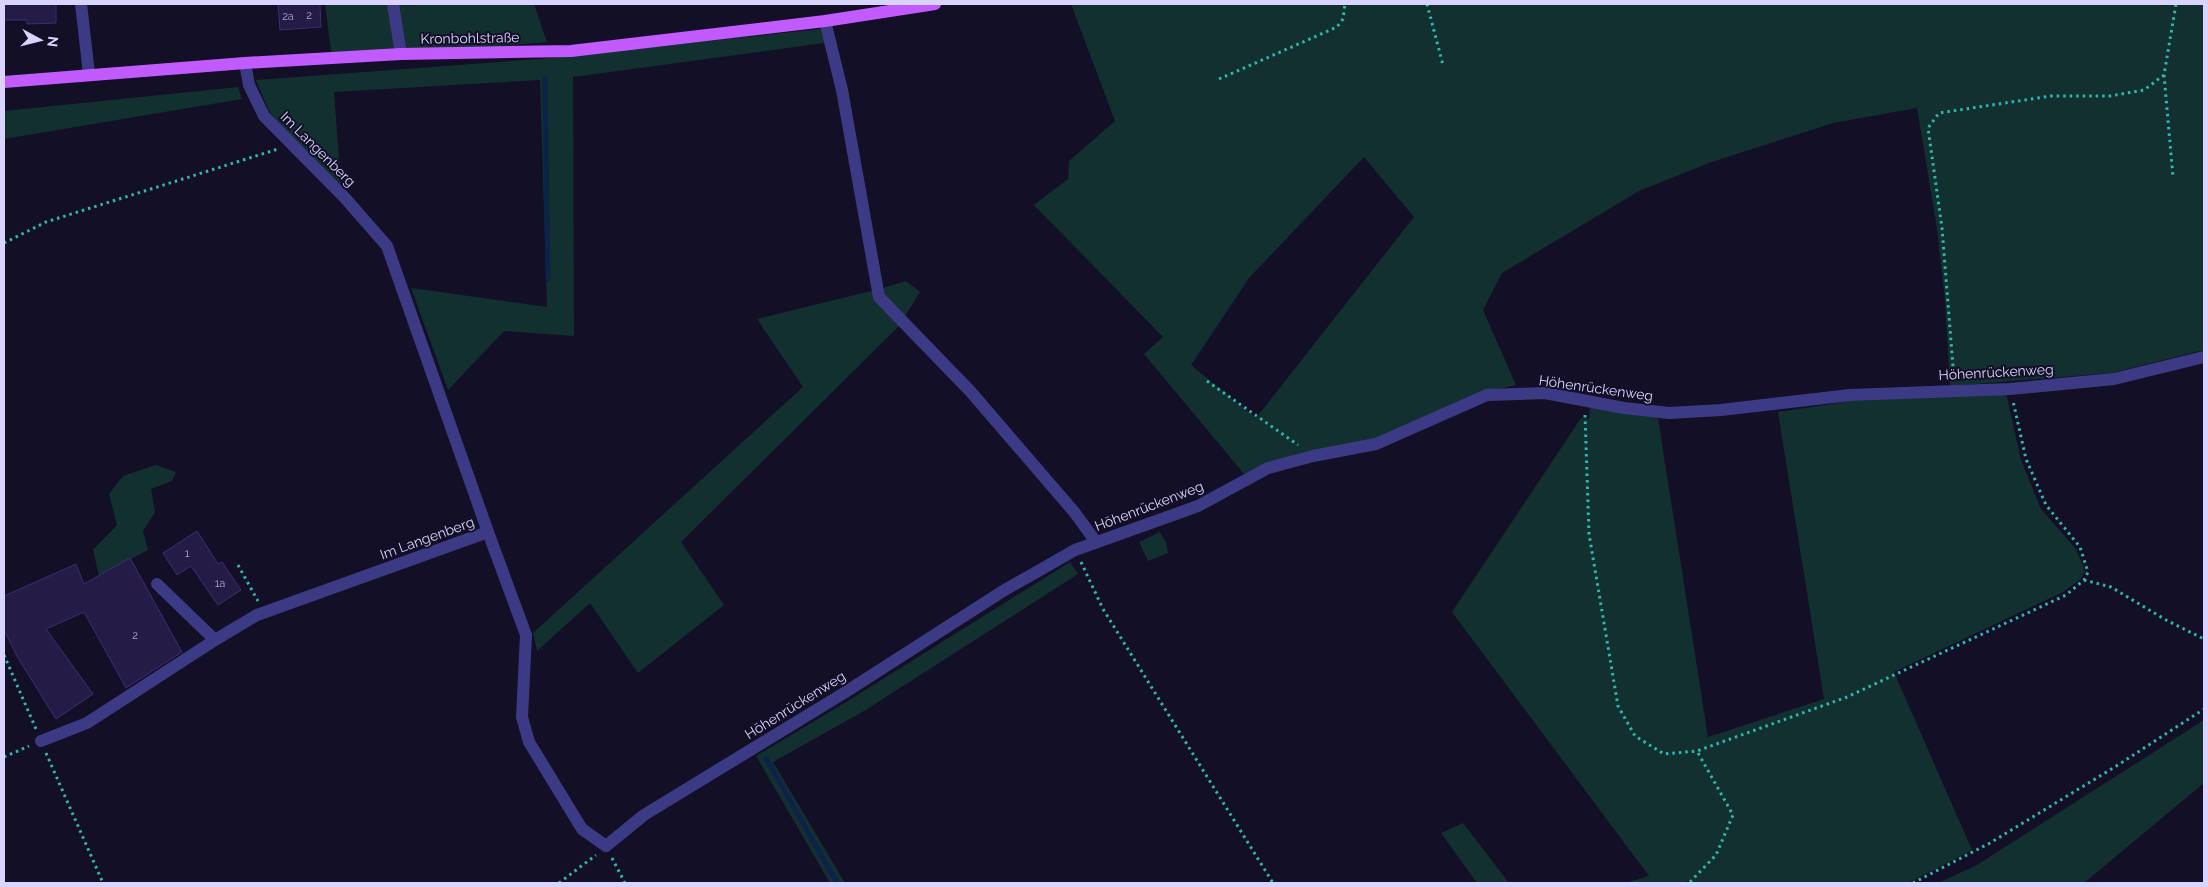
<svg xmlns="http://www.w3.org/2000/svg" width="2208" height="887" font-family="Raleway,sans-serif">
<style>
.green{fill:#12302f;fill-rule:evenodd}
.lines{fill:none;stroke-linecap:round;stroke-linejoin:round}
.stream{stroke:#0c2248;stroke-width:5}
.building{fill:#241b47;stroke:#3b2d73}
.path{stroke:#2fb8b0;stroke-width:3;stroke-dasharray:2.5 4;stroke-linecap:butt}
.minor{stroke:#3d3a85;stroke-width:12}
.major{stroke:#c25bff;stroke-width:12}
.labels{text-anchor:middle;stroke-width:4;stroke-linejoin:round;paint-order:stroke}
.number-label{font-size:11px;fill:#aca6d1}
.street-label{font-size:14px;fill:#d9d4ff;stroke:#130f26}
</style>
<rect width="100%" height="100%" fill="#130f26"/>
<g class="green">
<path d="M325,4H534L547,42L354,59H332Z"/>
<path d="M1071,4H2204V350L2112,373L1950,386L1945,300L1937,229L1917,108L1833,123L1709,163L1639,191L1502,273L1483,310L1516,385L1486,392L1375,440L1245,475L1144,354L1163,337L1034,205L1068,179L1069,161L1115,121ZM1364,157L1414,217L1256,418L1191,365L1249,278Z"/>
<path d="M821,29L824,43L573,77L574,336L504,331L448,390L411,288L547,307L540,80L334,92L341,185L294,142L269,111L256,80L539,59Z"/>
<path d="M238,87L242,99L4,139V111Z"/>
<path d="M906,281L920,292L899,326L681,542L724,605L638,673L590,603L537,651L533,633L803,387L757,319L883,288Z"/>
<path d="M2006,393L2021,460L2041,509L2076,549L2085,571L2080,580L2063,592L1894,672L1972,850L1908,883H1701L1688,881L1681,883H1625L1649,876L1452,612L1581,418L1589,419L1590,406L1658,418L1708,737L1824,699L1778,412L1851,401Z"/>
<path d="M156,465L176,472L172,481L151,489L155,512L143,531L148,550L99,576L93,550L117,525L109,494L123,476Z"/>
<path d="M1160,532L1166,542L1168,553L1148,561L1139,542Z"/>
<path d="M1070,562L1078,574L864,711L773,762L845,883H830L756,756L851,699Z"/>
<path d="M2204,720V783L2084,883H1938L1977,865Z"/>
<path d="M1463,823L1509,883H1477L1441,833Z"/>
</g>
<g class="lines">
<g class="stream">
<path d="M545,79L548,279"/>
<path d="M766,758L837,883"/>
</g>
</g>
<g class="building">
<path d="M4,4H56V23L27,24V20H4Z"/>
<path d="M278,4H320L321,27L280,30Z"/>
<path d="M197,531L218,564L222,562L241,590L218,605L191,566L177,575L163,553Z"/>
<path d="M130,558L182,652L126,688L84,612L46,629L93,694L56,719L18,658L4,630V596L76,564L84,584Z"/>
</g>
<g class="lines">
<g class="path">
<path d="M1427,4L1443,65"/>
<path d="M2164,75L2173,177"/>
<path d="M1219,79L1337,27L1343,19L1345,4"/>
<path d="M4,243L46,222L278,149"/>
<path d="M1954,379L1942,228L1928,128L1939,113L2051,96H2110L2144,90L2164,75L2176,4"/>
<path d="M1207,381L1298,445"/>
<path d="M1585,415L1589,534L1618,706L1635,736L1664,754L1697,751L1847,697L2066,595L2084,580L2088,572L2080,547L2046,505L2026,459L2013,401"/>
<path d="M1081,562L1103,609L1273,883"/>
<path d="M238,565L258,601"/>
<path d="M2084,580L2111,587L2166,620L2204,639"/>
<path d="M4,655L36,729"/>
<path d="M46,753L103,883"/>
<path d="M4,757L29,746"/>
<path d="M612,858L625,883"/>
<path d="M1690,882L1716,855L1733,815L1697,751"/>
<path d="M559,883L596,855"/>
<path d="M1913,883L1990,843L2118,765L2204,709"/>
</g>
<g class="minor">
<path d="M81,4L89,74"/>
<path d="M393,4L401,54"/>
<path d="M825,21L842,90L879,297L971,392L1075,513L1096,542"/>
<path d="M245,63L249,85L264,116L345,198L387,246L488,532L526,635L522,717L529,742L582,829L606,846L644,815L844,693L1003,591L1075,550L1198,506L1268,468L1313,456L1376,444L1487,395L1545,393L1624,408L1669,413L1721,410L1850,395L2010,389L2114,379L2204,357"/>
<path d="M157,584L215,640"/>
<path d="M41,741L87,723L215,640L257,615L488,532"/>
</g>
<path class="major" d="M4,82L245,63L401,54L571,51L825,21L935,4"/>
</g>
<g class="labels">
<g class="number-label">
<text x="309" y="19">2</text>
<text x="288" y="20">2a</text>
<text x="187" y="557">1</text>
<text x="220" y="587">1a</text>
<text x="135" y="639">2</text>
</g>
<g class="street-label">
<text transform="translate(470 38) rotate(-1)" y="5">Kronbohlstraße</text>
<text transform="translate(318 149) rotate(45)" y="5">Im Langenberg</text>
<text transform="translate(1996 372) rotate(-3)" y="5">Höhenrückenweg</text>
<text transform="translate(1596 388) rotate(8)" y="5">Höhenrückenweg</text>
<text transform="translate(1149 506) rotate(-21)" y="5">Höhenrückenweg</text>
<text transform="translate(427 538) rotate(-20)" y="5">Im Langenberg</text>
<text transform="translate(795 705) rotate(-32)" y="5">Höhenrückenweg</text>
</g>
</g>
<rect width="2208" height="887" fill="none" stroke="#d9d4ff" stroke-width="10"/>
<g transform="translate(40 40) rotate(97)" stroke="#130f26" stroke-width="4" paint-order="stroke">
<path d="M0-4L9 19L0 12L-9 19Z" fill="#d9d4ff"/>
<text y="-8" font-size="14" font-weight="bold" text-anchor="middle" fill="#d9d4ff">N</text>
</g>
</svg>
